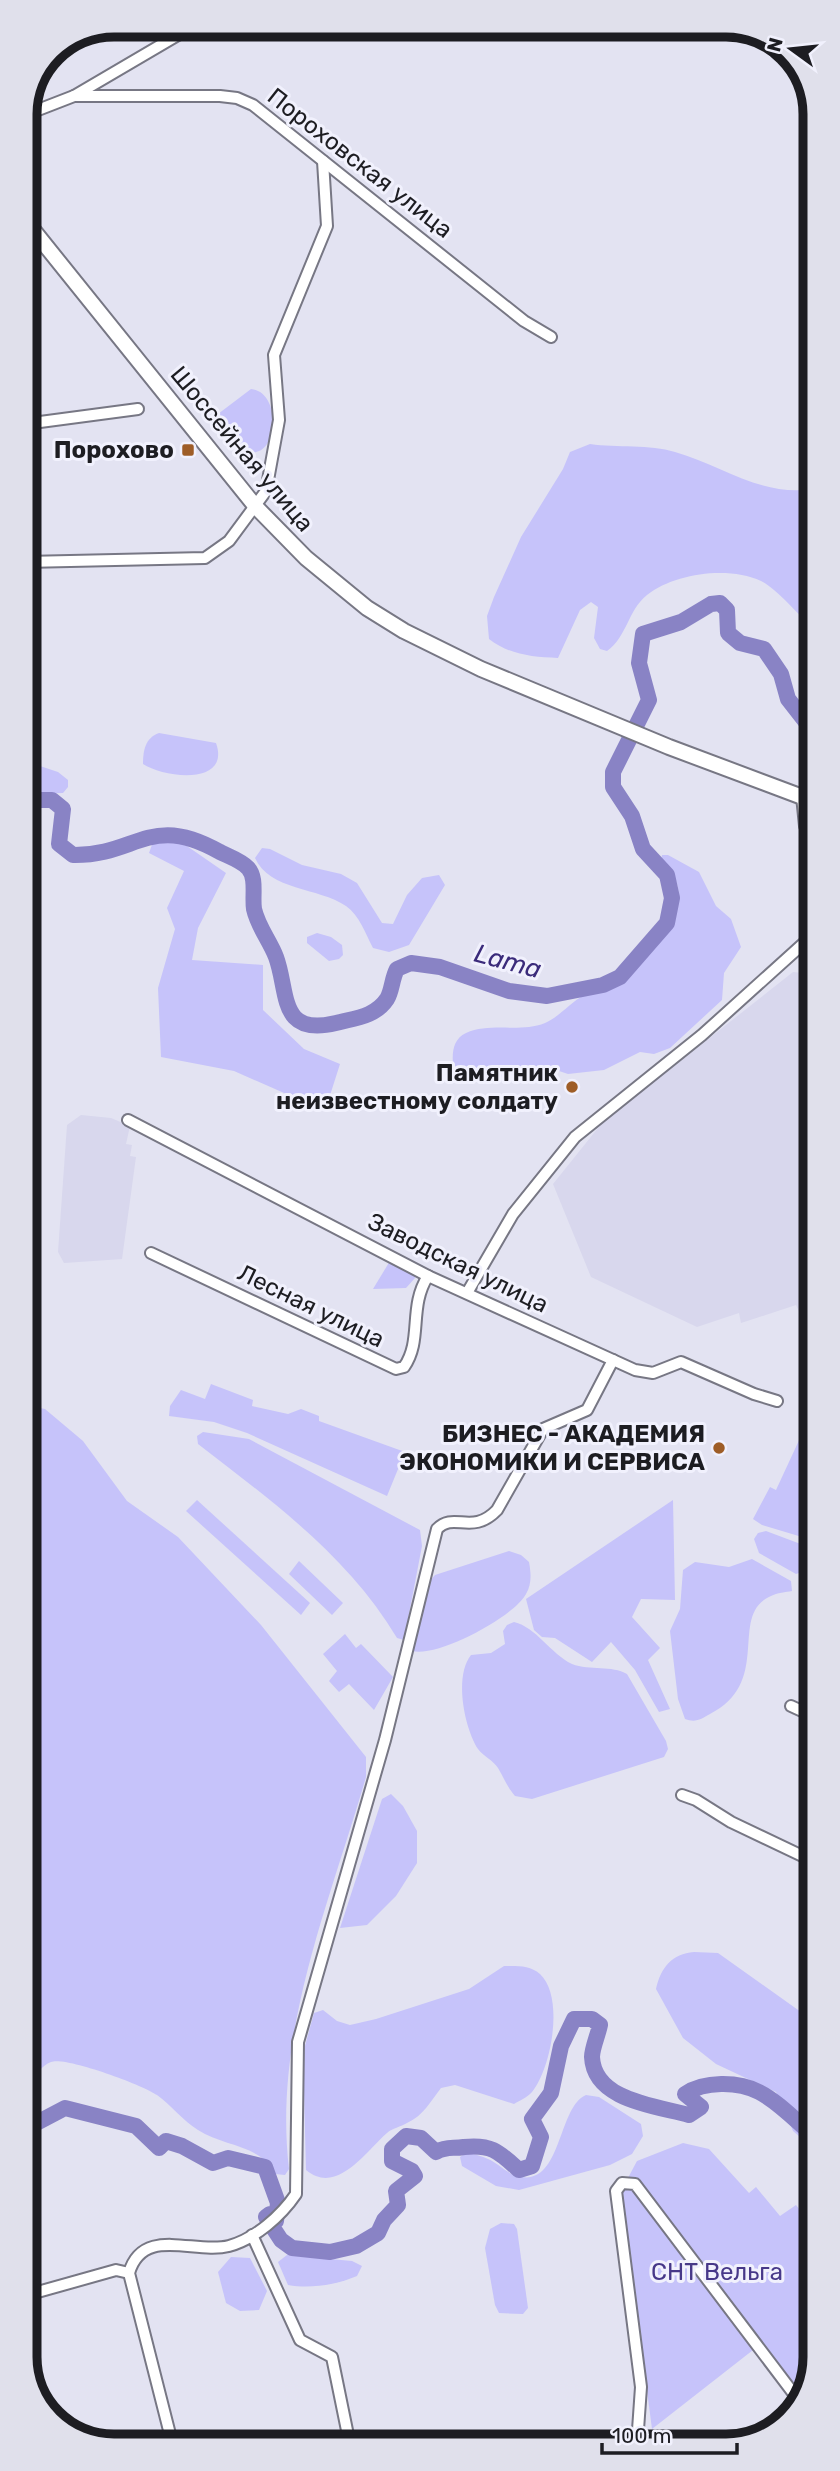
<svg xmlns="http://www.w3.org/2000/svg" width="840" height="2471" font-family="Rubik,sans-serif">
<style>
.built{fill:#d8d7ed}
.green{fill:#c6c3fa}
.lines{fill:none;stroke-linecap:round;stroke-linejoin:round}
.river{stroke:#8983c5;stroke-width:16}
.minor-casing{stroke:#777784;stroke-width:14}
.major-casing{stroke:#777784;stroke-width:18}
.minor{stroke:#fff;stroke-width:10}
.major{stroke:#fff;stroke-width:14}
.poi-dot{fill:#9e5d27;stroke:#f1f1fd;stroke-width:2.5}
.labels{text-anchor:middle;stroke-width:6;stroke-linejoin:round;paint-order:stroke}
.street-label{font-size:24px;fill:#1d1d22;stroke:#f1f1fd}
.poi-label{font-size:24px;font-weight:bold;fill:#1d1d22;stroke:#f1f1fd;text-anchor:end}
.park-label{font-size:24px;fill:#473889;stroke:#f1f1fd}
.water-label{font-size:26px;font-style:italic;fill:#3b2b7b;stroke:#f1f1fd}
.rim{fill:none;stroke:#1d1d22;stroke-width:9}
</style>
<rect width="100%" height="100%" fill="#e3e3f2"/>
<g class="built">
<path d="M793,972L814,974V1344L796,1305L741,1323L739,1313L697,1327L591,1277L553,1184L602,1123Z"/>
<path d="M81,1115L111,1118L130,1126L126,1144L132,1145L130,1156L136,1157L122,1259L64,1263L58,1252L67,1125Z"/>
</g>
<g class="green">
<path d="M251,389C286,392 278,476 236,446C224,438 219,427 218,414Z"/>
<path d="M590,444C617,448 650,444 675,452C723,466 762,497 813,489V629C800,616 777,589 761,581C729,566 675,573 647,595C628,610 627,637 607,651L600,649L594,638L598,607L591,602L580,610L558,658C532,657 510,655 489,639L487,616L494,597L521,537L563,469L570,452Z"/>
<path d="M159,733L216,743C231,786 164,778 143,764C143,751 145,738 159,733Z"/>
<path d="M25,761L58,772L68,780V787L63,793L26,794Z"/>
<path d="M163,839L184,844L226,873L198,928L192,960L263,965V1010L304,1049L340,1064L325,1111L234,1071L161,1057L158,988L175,929L167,908L184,871L149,853L153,842Z"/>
<path d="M262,848L270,849L302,865L341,874L357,883L382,923L393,924L407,895L422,878L439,875L445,885L409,945L389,952L373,948C365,933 360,916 346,906C318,887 270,891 255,858Z"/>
<path d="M662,855H668L699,872L716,906L731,919L741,947L724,973L722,1000L670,1048L654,1054L640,1052L604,1070L568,1074L556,1070H538L490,1079L464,1073L453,1065C452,1052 453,1039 466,1033C491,1022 520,1033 545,1023C561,1016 571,1001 585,995C593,992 603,993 611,989C622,984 631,974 639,965C667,936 700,894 661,861Z"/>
<path d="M317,933L331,937L342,945L343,955L339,959L329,961L307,943V937Z"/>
<path d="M390,1261L416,1273L415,1278L406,1288L373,1289Z"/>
<path d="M211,1384L253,1400L252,1406L288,1414L301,1409L319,1416V1421L405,1452L387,1496L247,1433L214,1422L169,1416L170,1406L181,1390L205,1399Z"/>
<path d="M30,1406L45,1409L83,1441L127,1501L178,1537L261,1625L366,1757V1777C329,1905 273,2033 289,2169L285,2175L275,2174C260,2144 224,2147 198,2130C183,2121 172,2106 157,2095C143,2085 65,2056 51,2062C42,2065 34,2077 27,2084L26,1407Z"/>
<path d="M802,1416L814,1417L812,1540L762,1525L753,1519L770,1487L776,1490L801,1436Z"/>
<path d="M203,1432L249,1439L420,1530L422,1546L404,1640L397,1638C348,1556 273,1502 198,1444L197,1436Z"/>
<path d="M197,1500L310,1603L301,1615L186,1511Z"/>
<path d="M673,1500L675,1600L641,1599L632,1617L660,1648L648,1660L670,1709L659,1712L635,1670L611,1642L592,1662L555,1638L542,1637L534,1630L526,1599Z"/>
<path d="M766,1531L814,1549V1568L796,1574L759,1553L754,1539L758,1533Z"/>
<path d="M509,1551L521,1555L529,1562C531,1573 532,1584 526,1594C514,1617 437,1658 412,1651L429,1582L435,1575Z"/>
<path d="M752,1559L791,1581L792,1591C786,1592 777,1593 771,1596C727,1615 774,1681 710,1714C701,1719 696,1723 685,1719L678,1699L670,1631L680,1609L683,1570L695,1562L729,1567Z"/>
<path d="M299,1561L343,1603L332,1615L289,1574Z"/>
<path d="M514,1622C536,1627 551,1654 572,1664C590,1671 612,1665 627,1674L666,1741L668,1749L664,1757L532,1799L515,1796C507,1787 504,1778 498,1768C493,1760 483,1756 478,1749C464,1727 454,1676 471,1655L491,1653L505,1644L503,1631L507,1625Z"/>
<path d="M345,1634L356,1648L361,1644L393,1677L374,1710L349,1684L339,1692L329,1681L337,1671L323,1654Z"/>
<path d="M391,1794L403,1806L417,1831V1863L396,1896L367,1925L340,1928L382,1799Z"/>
<path d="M694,1952L718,1953L815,2022V2150L793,2131L776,2092L716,2064L683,2038L656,1989C661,1967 672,1954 694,1952Z"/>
<path d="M504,1966C517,1966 530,1965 540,1974C565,1997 551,2069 532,2092C528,2097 519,2101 514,2104L455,2085L441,2088C430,2102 424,2115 407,2123C401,2127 392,2128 387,2133C366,2151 337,2196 306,2170L303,2053L314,2013L323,2010L337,2021L350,2025L376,2019L469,1989Z"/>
<path d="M586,2095L599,2097L641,2124L643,2136L632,2154L610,2165L519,2190L496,2186L462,2166L460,2157L467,2152C474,2154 482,2156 488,2159C498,2163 506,2173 517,2176C562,2189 557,2107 586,2095Z"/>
<path d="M683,2143L709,2149L749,2193L756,2187L780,2216L796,2205L815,2229V2358L803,2395L762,2343L652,2429L621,2191L637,2161Z"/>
<path d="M501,2223L514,2224L517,2229L528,2308L523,2314L499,2313L495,2305L485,2248L490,2229Z"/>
<path d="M287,2255L352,2261L362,2266L357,2276C336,2285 310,2289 288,2285L278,2262Z"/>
<path d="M231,2257L250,2258L267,2291L259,2310L240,2311L226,2303L218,2272Z"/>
</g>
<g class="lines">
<g class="river">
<path d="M26,800H52L63,809L59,844L73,855C137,856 150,812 220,852C228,856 242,861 248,868C257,878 252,896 254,909C258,927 270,941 276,957C289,992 278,1037 336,1023C355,1018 375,1017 387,999C392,991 392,978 397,969L411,963L440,967L509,991L547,996L603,985L620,977L667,923L672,898L667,875L643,849L632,816L613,787V772L649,700L639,663L643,634L681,622L711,604L720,603L727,610L728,633L740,643L764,649L781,674L788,699L813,731"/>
<path d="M27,2128L65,2108L136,2126L159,2148L166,2141L182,2146L213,2163L228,2158L265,2167L278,2203L276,2221L270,2214L266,2217L281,2240L292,2248L330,2252L356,2246L378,2233L384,2220L398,2205L396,2191L415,2176L412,2171L392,2161V2149L406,2136L421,2138L436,2152C447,2146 452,2149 464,2147C492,2144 499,2152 519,2170L532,2166L541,2137L532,2119L551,2093L561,2046L574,2019H592L600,2025C598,2035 592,2048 592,2057C594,2101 657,2106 689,2115L701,2107L685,2094C704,2081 738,2081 759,2092C779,2102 798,2123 815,2137"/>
</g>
<defs>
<g id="minor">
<path d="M74,96H220L237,98L253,105L524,321L551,337"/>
<path d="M25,115L74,96L195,25"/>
<path d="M25,424L138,409"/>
<path d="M25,562L205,558L229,541L266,491L279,420L274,355L327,226L323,161"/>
<path d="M802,796L805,826L814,847"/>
<path d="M128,1120L428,1276L635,1370L653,1373L681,1362L754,1394L777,1401"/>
<path d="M151,1253L396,1369L404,1367C423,1340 408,1307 428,1276"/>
<path d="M467,1293L513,1214L575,1137L702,1035L814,934"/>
<path d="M791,1706L815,1717"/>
<path d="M682,1795L696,1800L731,1822L815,1862"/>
<path d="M252,2235L300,2340L332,2357L350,2445"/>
<path d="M27,2295L116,2270L129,2273"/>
<path d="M637,2444L641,2387L616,2191L622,2183L635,2184L800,2402"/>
<path d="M173,2446L129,2273C143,2225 195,2255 229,2246C255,2239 281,2216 296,2194L298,2042L385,1740L437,1529C454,1511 472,1536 497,1510L543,1429L587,1410L613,1360"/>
</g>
<path id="major" d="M25,220L256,507L306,558L367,608L404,631L481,669L669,747L813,801"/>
</defs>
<use href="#minor" class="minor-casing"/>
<use href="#major" class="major-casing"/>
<use href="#minor" class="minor"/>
<use href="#major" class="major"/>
</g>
<g class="poi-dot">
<rect x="181" y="443" width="14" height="14" rx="3.5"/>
<circle cx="572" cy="1087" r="7"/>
<circle cx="719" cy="1448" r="7"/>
</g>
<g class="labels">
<g class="street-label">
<text transform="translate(360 163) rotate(38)" y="8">Пороховская улица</text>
<text transform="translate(242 449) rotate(50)" y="8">Шоссейная улица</text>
<text transform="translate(458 1263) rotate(26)" y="8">Заводская улица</text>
<text transform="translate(311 1306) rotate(26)" y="8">Лесная улица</text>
</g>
<g class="poi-label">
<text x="174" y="458">Порохово</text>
<text x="558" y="1081">Памятник<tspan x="558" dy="28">неизвестному солдату</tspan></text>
<text x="705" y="1442">БИЗНЕС - АКАДЕМИЯ<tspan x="705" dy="28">ЭКОНОМИКИ И СЕРВИСА</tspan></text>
</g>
<g class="park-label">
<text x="717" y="2280">СНТ Вельга</text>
</g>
<g class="water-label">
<text transform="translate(508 961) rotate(15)" y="9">Lama</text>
</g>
</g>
<path d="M0 0H840V2471H0ZM114 37H726A77 77 0 0 1 803 114V2357A77 77 0 0 1 726 2434H114A77 77 0 0 1 37 2357V114A77 77 0 0 1 114 37Z" fill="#e0e0eb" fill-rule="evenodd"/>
<path class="rim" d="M114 37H726A77 77 0 0 1 803 114V2357A77 77 0 0 1 726 2434H114A77 77 0 0 1 37 2357V114A77 77 0 0 1 114 37Z"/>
<g transform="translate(791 49) rotate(285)" stroke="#f1f1fd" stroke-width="5" paint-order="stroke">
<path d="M0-5L12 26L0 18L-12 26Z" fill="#1d1d22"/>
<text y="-10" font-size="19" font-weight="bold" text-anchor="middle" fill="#1d1d22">N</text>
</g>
<path d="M602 2443v10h135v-10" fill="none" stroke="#1d1d22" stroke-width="3.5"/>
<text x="612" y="2443" font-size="21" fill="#1d1d22" stroke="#f1f1fd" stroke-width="5" paint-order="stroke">100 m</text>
</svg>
